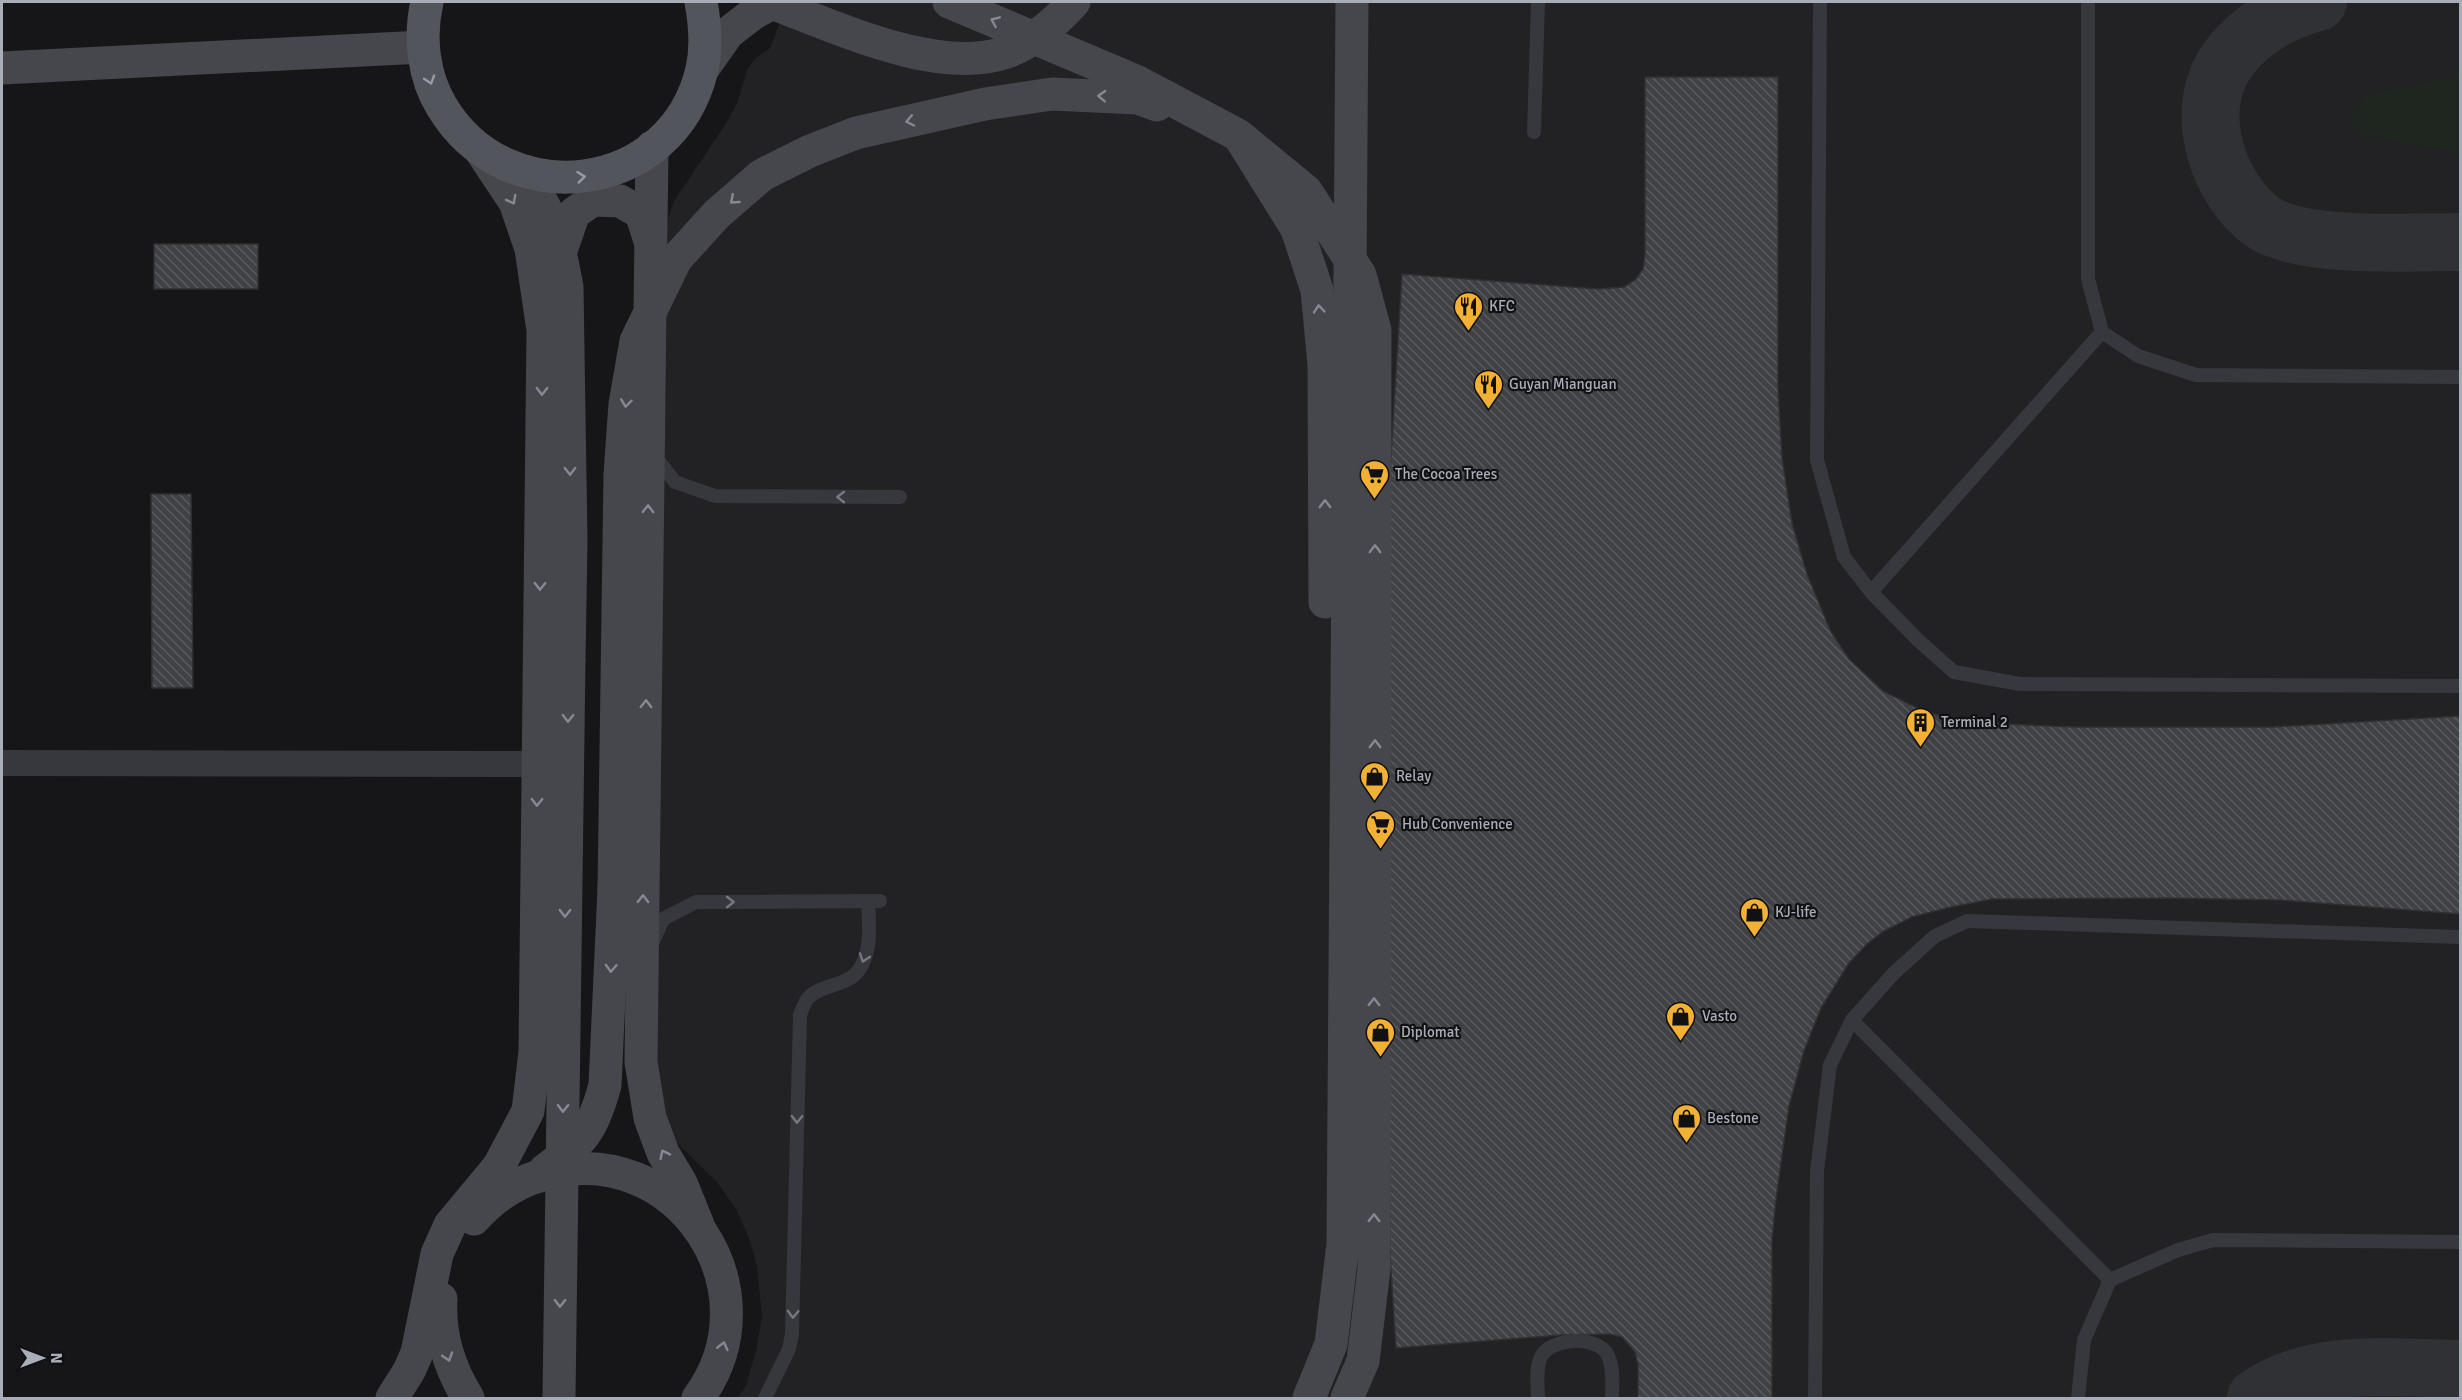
<svg xmlns="http://www.w3.org/2000/svg" width="2462" height="1400" font-family="Signika,sans-serif">
<style>
.built{fill:#222225}
.grass{fill:#1e261f}
.lines{fill:none;stroke-linecap:round;stroke-linejoin:round}
.taxiway{stroke:#303135;stroke-width:58}
.building{fill:url(#building-back-hatch);stroke:#303034;stroke-width:1.5}
.lane{stroke:#37383d;stroke-width:14}
.street{stroke:#37383d;stroke-width:26}
.secondary{stroke:#45474d;stroke-width:33}
.primary{stroke:#53555c;stroke-width:33}
.secondary-bridge{stroke:#45474d;stroke-width:33}
.oneway{stroke:#858993}
.oneway2{stroke:#979ba6}
.oneway3{stroke:#757881}
.labels{text-anchor:middle;stroke-width:4.5;stroke-linejoin:round;paint-order:stroke}
.poi-label{font-size:15px;fill:#a8adb8;stroke:#111113;text-anchor:start}
</style>
<defs>
<pattern id="building-back-hatch" width="6" height="6" patternUnits="userSpaceOnUse" patternTransform="scale(1.5)"><rect width="6" height="6" fill="#404145"/><path d="M-1 5l2 2M0 0l6 6M5-1l2 2" fill="none" stroke="#595a5e"/></pattern>
</defs>
<rect width="100%" height="100%" fill="#161618"/>
<path class="built" d="M788,2H2460V1398H738L746,1385L756,1351L762,1317L757,1266L749,1238L736,1209L717,1182L673,1139L661,1116L656,1078L668,219L674,201L727,122L737,103L748,68L756,58L770,48Z"/>
<path class="grass" d="M2460,76V153L2356,134L2351,117L2367,94Z"/>
<g class="lines">
<g class="taxiway">
<path d="M2318,2C2280,12 2244,33 2223,67C2194,116 2219,191 2263,222C2302,249 2412,242 2460,242"/>
<path d="M2256,1398C2314,1357 2392,1368 2460,1369"/>
</g>
</g>
<g class="building">
<path d="M1645,77H1778V388L1782,458L1792,523L1807,574L1831,632L1849,659L1883,691L1915,707L1940,716L2002,724L2075,727H2273L2460,716V914L2278,900L2166,898L1993,899L1951,907L1912,917L1884,931L1867,944L1849,963L1821,1008L1804,1051L1789,1106L1776,1199L1772,1241V1398H1638V1364L1635,1352L1622,1337L1610,1334L1561,1335L1396,1348L1390,1255L1386,539L1402,274L1598,289L1624,287L1636,279L1643,269L1645,254Z"/>
<rect x="154" y="244" width="104" height="45"/>
<path d="M151,494H191L193,688H152Z"/>
</g>
<g class="lines">
<g class="lane">
<path d="M1820,2L1817,460L1844,557L1871,592L1919,641L1954,672L2020,684L2460,686"/>
<path d="M2088,2V279L2102,332L2138,356L2196,375L2460,377"/>
<path d="M1534,132L1538,2"/>
<path d="M654,455L675,482L715,496L900,497"/>
<path d="M1871,592L2102,332"/>
<path d="M652,944L663,919L696,902L880,901"/>
<path d="M1852,1020L2110,1280"/>
<path d="M765,1398L789,1349L792,1334L800,1015C802,1010 804,1003 808,998C823,982 851,988 862,965C872,945 869,922 868,901"/>
<path d="M1538,1398C1538,1387 1535,1368 1541,1357C1550,1339 1588,1336 1603,1349C1615,1360 1612,1384 1612,1398"/>
<path d="M1815,1398L1817,1171L1830,1065L1852,1020L1894,973L1935,936L1967,921L2460,937"/>
<path d="M2078,1398L2084,1340L2110,1280L2178,1250L2213,1240L2460,1242"/>
</g>
<path class="street" d="M2,763L538,764"/>
<g class="secondary">
<path d="M769,2C834,26 935,75 1004,53C1028,46 1057,21 1074,2"/>
<path d="M2,68L423,47"/>
<path d="M702,70L728,33L754,13L772,3"/>
<path d="M1241,139L1297,229L1317,290L1324,365L1325,602"/>
<path d="M652,147L641,1062L650,1118L663,1153L681,1183L698,1225"/>
<path d="M521,172C553,210 558,238 567,287L571,541L569,660"/>
<path d="M559,256L574,213L593,200L620,201L641,213L650,241"/>
<path d="M545,1170C583,1142 593,1130 605,1085L614,889"/>
<path d="M474,1219C493,1197 519,1181 546,1174C677,1138 778,1290 698,1398"/>
<path d="M441,1299C439,1336 449,1367 468,1398"/>
<path d="M392,1398L409,1371L417,1353L437,1254L450,1225L499,1166L528,1111L535,1052L543,330L531,249L515,202L481,151"/>
<path d="M1309,1398L1331,1344L1343,1244L1352,2"/>
</g>
<path class="primary" d="M427,2C419,37 423,76 442,107C507,215 673,195 702,69C707,47 705,24 701,2"/>
<g class="secondary-bridge">
<path d="M949,2L1138,82L1238,135L1306,191L1360,275L1375,330L1374,1269L1363,1361L1347,1398"/>
<path d="M614,889L620,474L625,404L636,341L676,259L717,214L762,175L810,151L856,133L985,104L1052,94L1137,98L1157,105"/>
<path d="M559,1398L569,660"/>
</g>
</g>
<defs><path id="oneway-chevron" d="M-2-3.5L2.5 0L-2 3.5" fill="none" stroke-width="1.6" stroke-linecap="round" stroke-linejoin="round" transform="scale(1.5)"/></defs>
<g class="oneway">
<use href="#oneway-chevron" transform="translate(995 21) rotate(-157)"/>
<use href="#oneway-chevron" transform="translate(1102 96) rotate(-177)"/>
<use href="#oneway-chevron" transform="translate(910 121) rotate(168)"/>
<use href="#oneway-chevron" transform="translate(512 200) rotate(62)"/>
<use href="#oneway-chevron" transform="translate(734 200) rotate(139)"/>
<use href="#oneway-chevron" transform="translate(1319 309) rotate(-95)"/>
<use href="#oneway-chevron" transform="translate(542 391) rotate(91)"/>
<use href="#oneway-chevron" transform="translate(626 403) rotate(97)"/>
<use href="#oneway-chevron" transform="translate(570 471) rotate(89)"/>
<use href="#oneway-chevron" transform="translate(1325 504) rotate(-90)"/>
<use href="#oneway-chevron" transform="translate(648 509) rotate(-89)"/>
<use href="#oneway-chevron" transform="translate(1375 549) rotate(-90)"/>
<use href="#oneway-chevron" transform="translate(540 586) rotate(91)"/>
<use href="#oneway-chevron" transform="translate(646 704) rotate(-89)"/>
<use href="#oneway-chevron" transform="translate(568 718) rotate(91)"/>
<use href="#oneway-chevron" transform="translate(1375 744) rotate(-90)"/>
<use href="#oneway-chevron" transform="translate(537 802) rotate(91)"/>
<use href="#oneway-chevron" transform="translate(643 899) rotate(-89)"/>
<use href="#oneway-chevron" transform="translate(565 913) rotate(91)"/>
<use href="#oneway-chevron" transform="translate(611 968) rotate(92)"/>
<use href="#oneway-chevron" transform="translate(1374 1002) rotate(-90)"/>
<use href="#oneway-chevron" transform="translate(563 1108) rotate(91)"/>
<use href="#oneway-chevron" transform="translate(664 1154) rotate(-116)"/>
<use href="#oneway-chevron" transform="translate(1374 1218) rotate(-90)"/>
<use href="#oneway-chevron" transform="translate(560 1303) rotate(91)"/>
<use href="#oneway-chevron" transform="translate(723 1346) rotate(-77)"/>
<use href="#oneway-chevron" transform="translate(448 1357) rotate(72)"/>
</g>
<g class="oneway2">
<use href="#oneway-chevron" transform="translate(430 80) rotate(72)"/>
<use href="#oneway-chevron" transform="translate(581 177) rotate(-6)"/>
</g>
<g class="oneway3">
<use href="#oneway-chevron" transform="translate(841 497) rotate(-180)"/>
<use href="#oneway-chevron" transform="translate(730 902)"/>
<use href="#oneway-chevron" transform="translate(864 958) rotate(109)"/>
<use href="#oneway-chevron" transform="translate(797 1119) rotate(91)"/>
<use href="#oneway-chevron" transform="translate(793 1314) rotate(92)"/>
</g>
<defs>
<symbol id="restaurant-pin" viewBox="-11 -11 22 30"><path d="M0 17L-7.5 6A9.5 9.5 0 1 1 7.5 6Z" fill="#f2b134" stroke="#111113"/><path d="M-5-6h1v4h1v-4h1v4h1v-4h1v5L-1.5 .5V6h-2V.5L-5-1ZM5-6V6H3V1.5H1.5Q1.5-4 5-6Z" fill="#111"/></symbol>
<symbol id="supermarket-pin" viewBox="-11 -11 22 30"><path d="M0 17L-7.5 6A9.5 9.5 0 1 1 7.5 6Z" fill="#f2b134" stroke="#111113"/><path d="M-6-5.5h2.5l.6 2H6L4.5 2H-2.5L-4.4-4H-6ZM-1.5 3.2a1.3 1.3 0 1 0 .1 0ZM3 3.2a1.3 1.3 0 1 0 .1 0Z" fill="#111"/></symbol>
<symbol id="building-pin" viewBox="-11 -11 22 30"><path d="M0 17L-7.5 6A9.5 9.5 0 1 1 7.5 6Z" fill="#f2b134" stroke="#111113"/><path d="M-4-6H4V6H1V3H-1V6H-4ZM-2.5-4.3h1.7v1.8h-1.7ZM.8-4.3h1.7v1.8H.8ZM-2.5-1h1.7V.8h-1.7ZM.8-1h1.7V.8H.8Z" fill="#111"/></symbol>
<symbol id="shop-pin" viewBox="-11 -11 22 30"><path d="M0 17L-7.5 6A9.5 9.5 0 1 1 7.5 6Z" fill="#f2b134" stroke="#111113"/><path d="M-5-2.5h2.3a2.7 3.5 0 0 1 5.4 0H5L5.5 6h-11ZM-1.5-2.5h3a1.5 2.3 0 0 0-3 0Z" fill="#111"/></symbol>
</defs>
<g fill-rule="evenodd">
<use href="#restaurant-pin" x="1452" y="290" width="33" height="45"/>
<use href="#restaurant-pin" x="1472" y="368" width="33" height="45"/>
<use href="#supermarket-pin" x="1358" y="458" width="33" height="45"/>
<use href="#building-pin" x="1904" y="706" width="33" height="45"/>
<use href="#shop-pin" x="1358" y="760" width="33" height="45"/>
<use href="#supermarket-pin" x="1364" y="808" width="33" height="45"/>
<use href="#shop-pin" x="1738" y="896" width="33" height="45"/>
<use href="#shop-pin" x="1664" y="1000" width="33" height="45"/>
<use href="#shop-pin" x="1364" y="1016" width="33" height="45"/>
<use href="#shop-pin" x="1670" y="1102" width="33" height="45"/>
</g>
<g class="labels">
<g class="poi-label">
<text x="1489" y="311">KFC</text>
<text x="1509" y="389">Guyan Mianguan</text>
<text x="1395" y="479">The Cocoa Trees</text>
<text x="1941" y="727">Terminal 2</text>
<text x="1396" y="781">Relay</text>
<text x="1402" y="829">Hub Convenience</text>
<text x="1775" y="917">KJ-life</text>
<text x="1702" y="1021">Vasto</text>
<text x="1401" y="1037">Diplomat</text>
<text x="1707" y="1123">Bestone</text>
</g>
</g>
<rect width="2462" height="1400" fill="none" stroke="#a8adb8" stroke-width="6"/>
<g transform="translate(42 1358) rotate(90)" stroke="#111113" stroke-width="4.5" paint-order="stroke">
<path d="M0-4.5L10 22L0 15L-10 22Z" fill="#a8adb8"/>
<text y="-9" font-size="16" font-weight="bold" text-anchor="middle" fill="#a8adb8">N</text>
</g>
</svg>
